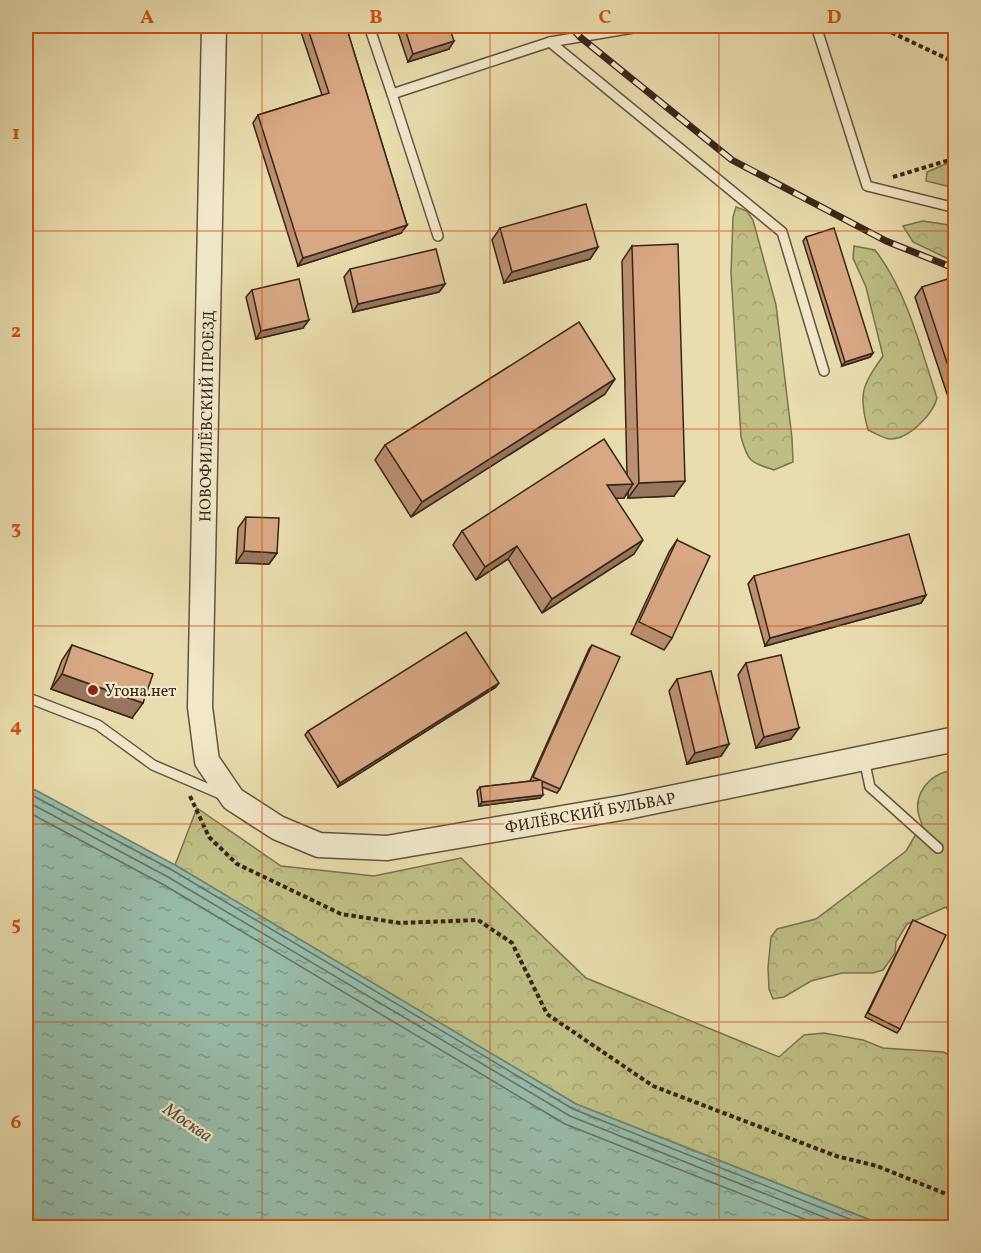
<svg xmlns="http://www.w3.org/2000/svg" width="981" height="1253" font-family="Vollkorn,serif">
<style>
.forest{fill:url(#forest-crowns);stroke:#7b724f;stroke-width:1.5}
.water{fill:url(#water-ripples);stroke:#71806f;stroke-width:1.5}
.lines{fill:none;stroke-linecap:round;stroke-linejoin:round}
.shore{stroke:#687061;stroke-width:1.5}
.service-casing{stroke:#64533e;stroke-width:12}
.tertiary-casing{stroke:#64533e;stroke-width:27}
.path{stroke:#382519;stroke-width:4;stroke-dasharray:4.5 3;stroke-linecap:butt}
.service{stroke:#f1e8ca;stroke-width:9}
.tertiary{stroke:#f1e8ca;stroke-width:24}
.rail-casing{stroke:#382519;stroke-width:7}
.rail{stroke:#f1e8ca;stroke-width:4.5;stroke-dasharray:14;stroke-linecap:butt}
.wall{fill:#ba9072;stroke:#382519;stroke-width:1.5}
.shaded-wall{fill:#97765d;stroke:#382519;stroke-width:1.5}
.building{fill:#d8a885;stroke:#382519;stroke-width:1.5}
.grid{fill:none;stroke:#ce510e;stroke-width:1.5;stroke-opacity:0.55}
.poi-dot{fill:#8f2418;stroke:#f1e8ca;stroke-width:2}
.labels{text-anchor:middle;stroke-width:4.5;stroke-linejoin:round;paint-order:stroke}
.street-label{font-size:16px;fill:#382519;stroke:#f1e8ca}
.poi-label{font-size:16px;fill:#382519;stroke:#f1e8ca;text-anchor:start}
.water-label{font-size:18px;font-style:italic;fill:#504b3d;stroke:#f1e8ca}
.neatline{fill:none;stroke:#ce510e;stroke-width:2}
.grid-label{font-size:20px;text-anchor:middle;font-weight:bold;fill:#ce510e}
</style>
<defs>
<pattern id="forest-crowns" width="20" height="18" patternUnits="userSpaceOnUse" patternTransform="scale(1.5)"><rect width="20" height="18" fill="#bebe85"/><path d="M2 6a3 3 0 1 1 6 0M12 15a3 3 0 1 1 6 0" fill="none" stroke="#a4a372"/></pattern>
<pattern id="water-ripples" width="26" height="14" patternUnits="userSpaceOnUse" patternTransform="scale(1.5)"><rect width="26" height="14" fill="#97bca9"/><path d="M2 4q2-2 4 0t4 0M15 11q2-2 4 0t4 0" fill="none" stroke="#7c9989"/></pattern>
</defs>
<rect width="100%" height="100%" fill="#e9dcae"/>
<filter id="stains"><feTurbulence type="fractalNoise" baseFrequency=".00333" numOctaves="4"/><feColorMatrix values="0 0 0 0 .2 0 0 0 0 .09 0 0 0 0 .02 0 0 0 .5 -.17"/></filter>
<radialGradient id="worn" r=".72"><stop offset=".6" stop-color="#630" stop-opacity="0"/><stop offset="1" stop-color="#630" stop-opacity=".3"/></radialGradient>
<g class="forest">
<path d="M955,160V188L926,181L927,172Z"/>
<path d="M736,207L747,211L753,220L776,305L792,438L793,462L774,470C750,462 748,462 741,437L731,273L733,217Z"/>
<path d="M923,221L955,226V262L913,242L903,226Z"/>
<path d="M854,246L875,250C907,291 921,349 937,398C933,414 909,439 891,439C884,439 875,433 868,430C858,394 862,386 883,356L866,287L853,258Z"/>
<path d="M955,770V921L946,907L907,924L896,942L895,953L883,970L873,973H842L811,981L784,997L773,999L769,989L768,968L771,937L777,929L816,919L906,851L922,824C909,797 928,773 955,770Z"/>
<path d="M197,808L281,866L374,876L461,858L586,978L779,1057L804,1035L824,1033L863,1040L883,1048L943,1052L955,1057V1227H888L576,1104L175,865Z"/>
</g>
<path class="water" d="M26,785L175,865L576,1104L888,1227H26Z"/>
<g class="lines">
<g class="shore">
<path d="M26,792L172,870L573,1109L872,1228"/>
<path d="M26,801L168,877L570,1116L851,1228"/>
<path d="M26,811L164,885L565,1124L827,1228"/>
</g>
<defs>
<g id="service">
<path d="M369,26L392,94L550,42L645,26"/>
<path d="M816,26L867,186L956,208"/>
<path d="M550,42L782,232L824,371"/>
<path d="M392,94L438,236"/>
<path d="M26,697L98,725L153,765L223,795"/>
<path d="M864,759L870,787L938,848"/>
</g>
<path id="tertiary" d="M214,26L200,707L207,761L233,799L278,828L319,845L387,848L627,807L956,739"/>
</defs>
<use href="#service" class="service-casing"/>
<use href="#tertiary" class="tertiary-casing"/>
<g class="path">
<path d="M878,26L956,63"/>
<path d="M893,177L956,158"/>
<path d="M190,796L209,837L237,864L341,914L400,923L478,920L512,943L547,1014L653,1086L836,1156L877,1166L956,1198"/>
</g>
<use href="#service" class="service"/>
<use href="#tertiary" class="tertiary"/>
<defs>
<path id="rail" d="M570,26L580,37L732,160L886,241L956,269"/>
</defs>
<use href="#rail" class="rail-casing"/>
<use href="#rail" class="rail"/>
</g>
<g class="wall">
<path d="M299,26H346L407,225L401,233L298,266L253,123L258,115L322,95Z"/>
<path d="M396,26H449V49L408,62Z"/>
<path d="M500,228L598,247L590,259L504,283L492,240Z"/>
<path d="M806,237L873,353L870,357L842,366L803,241Z"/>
<path d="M632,246L674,496L628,498V492L624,498H616L634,554L542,613L508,559L476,580L453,545L462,531L627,475L622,261Z"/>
<path d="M350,269L445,284L439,292L353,312L344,277Z"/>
<path d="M956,283V412L955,411L953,412L915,297L922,287Z"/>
<path d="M252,290L303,328L256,339L246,297Z"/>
<path d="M605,394L411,517L375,460L385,445Z"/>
<path d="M246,517L277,553L269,564L236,563L238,528Z"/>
<path d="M677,540L672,638L664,650L631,634L669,552Z"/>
<path d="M754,576L926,595L921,603L765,646L748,584Z"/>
<path d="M72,645L132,718L51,689L62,660Z"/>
<path d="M592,645L560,789L557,793L542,787L540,798L479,806L477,791L480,787L530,781L589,649Z"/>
<path d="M746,663L791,739L756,748L738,675Z"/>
<path d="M677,679L729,744L721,756L687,764L669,691Z"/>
<path d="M496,687L338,787L305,735L308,731Z"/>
<path d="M913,920L900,1029L897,1033L865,1017Z"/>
</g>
<g class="shaded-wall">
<path d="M454,41L449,49L408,62L413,54Z"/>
<path d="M407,225L401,233L298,266L303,258Z"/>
<path d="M598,247L590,259L504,283L512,272Z"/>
<path d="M445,284L439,292L353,312L358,304Z"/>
<path d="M309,320L303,328L256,339L261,331Z"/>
<path d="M873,353L870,357L842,366L845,362Z"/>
<path d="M615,379L605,394L411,517L422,502Z"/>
<path d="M685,481L674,496L628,498L639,483Z"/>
<path d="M633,484L624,498L597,499L607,485Z"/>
<path d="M643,540L634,554L542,613L552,599Z"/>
<path d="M517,546L508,559L476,580L485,567Z"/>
<path d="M244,551L277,553L269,564L236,563Z"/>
<path d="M926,595L921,603L765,646L770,638Z"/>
<path d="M62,674L143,703L132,718L51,689Z"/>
<path d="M499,683L496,687L338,787L340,783Z"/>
<path d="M799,728L791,739L756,748L764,737Z"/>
<path d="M729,744L721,756L687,764L695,753Z"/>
<path d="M543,795L540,798L479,806L482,802Z"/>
</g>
<g class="building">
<path d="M307,26H346L407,225L303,258L258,115L329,93Z"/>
<path d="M404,26H449L454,41L413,54Z"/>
<path d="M586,204L598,247L512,272L500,228Z"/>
<path d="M834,228L873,353L845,362L806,237Z"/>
<path d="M678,244L685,481L639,483L632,246Z"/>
<path d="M436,249L445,284L358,304L350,269Z"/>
<path d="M954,277L956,283V390L922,287Z"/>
<path d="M299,279L309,320L261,331L252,290Z"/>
<path d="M579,322L615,379L422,502L385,445Z"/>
<path d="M604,439L633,484L607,485L643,540L552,599L517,546L485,567L462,531Z"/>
<path d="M246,517L279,518L277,553L244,551Z"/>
<path d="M909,534L926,595L770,638L754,576Z"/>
<path d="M677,540L710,556L672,638L639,622Z"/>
<path d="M466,632L499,683L340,783L308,731Z"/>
<path d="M72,645L153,674L143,703L62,674Z"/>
<path d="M592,645L620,657L560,789L542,781L543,795L482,802L480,787L540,780L533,777Z"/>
<path d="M781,655L799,728L764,737L746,663Z"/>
<path d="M711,671L729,744L695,753L677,679Z"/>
<path d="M913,920L946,935L900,1029L868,1013Z"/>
</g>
<path class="grid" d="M262,26V1228M490,26V1228M719,26V1228M26,231H956M26,429H956M26,626H956M26,824H956M26,1022H956"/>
<circle class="poi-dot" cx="93" cy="690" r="6"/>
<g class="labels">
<g class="street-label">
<text transform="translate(206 416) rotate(-89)" y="6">НОВОФИЛЁВСКИЙ ПРОЕЗД</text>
<text transform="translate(590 812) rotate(-10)" y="6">ФИЛЁВСКИЙ БУЛЬВАР</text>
</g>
<g class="poi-label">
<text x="105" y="696">Угона.нет</text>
</g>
<g class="water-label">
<text transform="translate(188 1122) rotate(34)" y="6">Москва</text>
</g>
</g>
<rect width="981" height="1253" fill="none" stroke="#e9dcae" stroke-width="66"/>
<rect x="33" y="33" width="915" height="1187" class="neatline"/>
<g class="grid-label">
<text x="147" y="23">A</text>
<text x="376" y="23">B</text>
<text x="605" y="23">C</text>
<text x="834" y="23">D</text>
<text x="16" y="139">1</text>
<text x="16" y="337">2</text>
<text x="16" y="534">3</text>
<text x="16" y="732">4</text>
<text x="16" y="930">5</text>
<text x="16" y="1128">6</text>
</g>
<rect width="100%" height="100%" filter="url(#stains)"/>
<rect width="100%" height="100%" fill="url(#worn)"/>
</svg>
